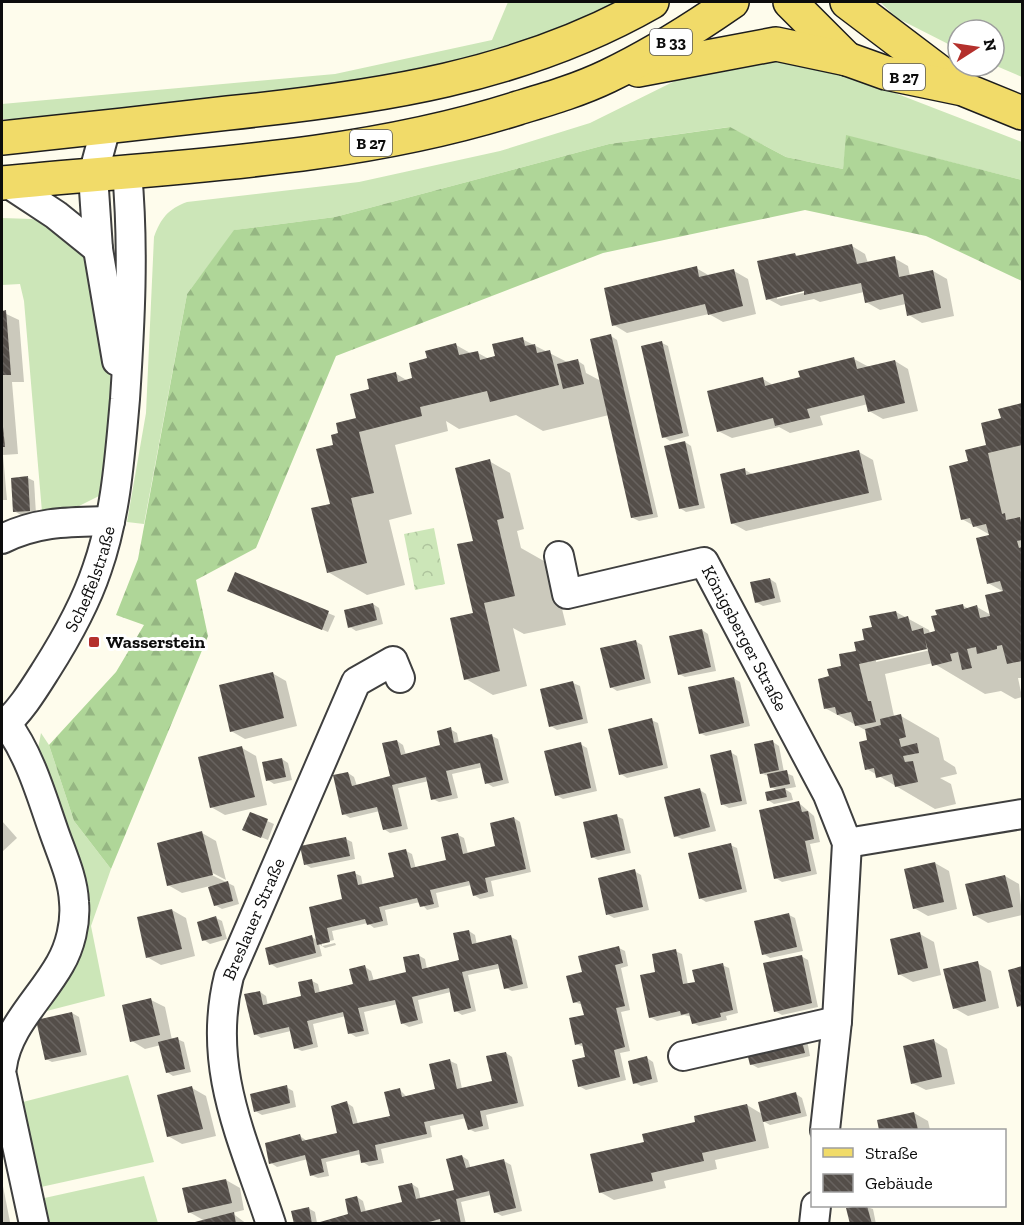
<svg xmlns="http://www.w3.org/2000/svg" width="1024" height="1225" font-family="'Zilla Slab',serif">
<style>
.grass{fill:#cce6b8}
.forest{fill:url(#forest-firs)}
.park{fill:url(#park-crowns)}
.shadow{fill:#0003;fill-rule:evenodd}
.building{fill:url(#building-back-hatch)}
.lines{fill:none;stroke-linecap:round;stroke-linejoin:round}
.minor-casing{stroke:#3f3f3f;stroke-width:32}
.major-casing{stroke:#1d1d1d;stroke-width:36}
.minor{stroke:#fff;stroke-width:28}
.major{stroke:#f1db69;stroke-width:33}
.poi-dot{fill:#b4302c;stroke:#fff;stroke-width:2}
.labels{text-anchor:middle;stroke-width:6;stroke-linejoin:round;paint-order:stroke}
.shield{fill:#fff;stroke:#555;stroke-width:1.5}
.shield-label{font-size:16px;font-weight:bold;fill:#0c0c0c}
.street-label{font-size:18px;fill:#0c0c0c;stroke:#fff}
.poi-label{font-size:18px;font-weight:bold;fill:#0c0c0c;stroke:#fff;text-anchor:start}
</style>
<defs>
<pattern id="forest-firs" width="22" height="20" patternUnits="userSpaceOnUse" patternTransform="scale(1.5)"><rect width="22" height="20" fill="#afd698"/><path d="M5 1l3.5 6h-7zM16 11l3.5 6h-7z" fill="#95b682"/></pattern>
<pattern id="park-crowns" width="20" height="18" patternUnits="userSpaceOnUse" patternTransform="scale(1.5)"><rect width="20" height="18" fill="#cce6b8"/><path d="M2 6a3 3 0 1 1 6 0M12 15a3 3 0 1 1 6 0" fill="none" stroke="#aec49d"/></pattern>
<pattern id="building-back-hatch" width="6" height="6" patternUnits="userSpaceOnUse" patternTransform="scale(1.5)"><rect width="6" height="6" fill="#544e49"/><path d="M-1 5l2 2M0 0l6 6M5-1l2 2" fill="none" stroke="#68635f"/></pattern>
</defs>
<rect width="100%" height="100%" fill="#fefcec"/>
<g class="grass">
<path d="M508,2H630L593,22L401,80L37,119H2V104L335,74L492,40Z"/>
<path d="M880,2H1022V77L994,65V30H958V49L897,18Z"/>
<path d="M779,57L825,66L1022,142V180L847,136L843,169L786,157L729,127L609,144L335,217L235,230L187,294L144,524L127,522L146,413L154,237C161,218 168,209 187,202L359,182L500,151L590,123L689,74Z"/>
<path d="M2,218L32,219L59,228L82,247L106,337L111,383L109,438L101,495L77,507L42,512L24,301L20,284L2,285Z"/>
<path d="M41,733L49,745L74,821L111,869L91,926L105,996L35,1014L75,953L37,754Z"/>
<path d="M128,1075L154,1162L41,1187L19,1103Z"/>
<path d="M144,1176L158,1223H45L40,1199Z"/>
</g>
<path class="forest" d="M730,127L786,157L843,169L846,135L1022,180V281L926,236L805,210L603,253L336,356L256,548L196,580L208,636L111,869L74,821L49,745L116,672L144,625L116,615L138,559L187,294L234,230L335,217L609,144Z"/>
<path class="park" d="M434,528L445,584L415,590L404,534Z"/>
<g class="shadow">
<path d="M852,246L865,254L868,263L894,258L908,266L910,276L933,271L947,279L954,316L922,323L909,315L906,304L880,310L866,302L864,292L820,302L814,299L781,306L768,299L794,254L800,257ZM811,288V291L777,299V296Z"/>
<path d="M696,268L710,276L734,271L748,279L756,314L723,322L709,314L627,333L614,325Z"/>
<path d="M2,312L19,320L24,382H12L18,454L3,455L7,500H2Z"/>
<path d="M611,336L617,340L658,517L639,521L633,518L609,415L543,431L516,415L459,429L446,421L448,431L395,445L412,514L389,520L405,585L367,595L328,572L335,446L340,434L358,419L371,390L395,373L408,381L412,380L429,360L456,345L472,354L478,353L489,359L497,357L522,339L569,363L578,361L584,365L586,373L601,381Z"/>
<path d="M662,343L668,346L689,436L670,441L664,437Z"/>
<path d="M854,359L869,367L895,361L908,369L918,411L883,419L869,411L868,404L820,416L823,425L790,433L779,427L732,438L718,431L763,379L773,385L802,378Z"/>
<path d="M1022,405V678H1018L1022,697L1015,699L1001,691L985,694L933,663L885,674L894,716H901L939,738L944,760L955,767L957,774L940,778L951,784L956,804L935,809L867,769V731L825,708L831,678L856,652L874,628L896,612L929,630L930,634L937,633L962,605L969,609L977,607L991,615L1004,592L988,583L992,536L962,519L969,462L988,447L1003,419L1000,410ZM934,646L935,649L876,662V658Z"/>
<path d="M685,442L691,446L705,508L686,512L680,508Z"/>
<path d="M859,452L873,460L882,500L746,531L732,523L745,470L754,475Z"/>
<path d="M489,461L510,473L524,529L517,531L521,548L551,565L566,625L524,634L513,628L527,686L493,695L466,679L475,614V542Z"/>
<path d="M28,478L34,481L36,514L21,515L14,511Z"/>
<path d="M236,574L335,616L328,632L235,593Z"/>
<path d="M770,579L776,583L781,602L763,606L756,602Z"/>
<path d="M373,604L379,608L383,624L356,631L350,627Z"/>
<path d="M702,630L708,634L716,671L685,677L679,674Z"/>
<path d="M635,641L642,645L651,683L617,691L611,687Z"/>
<path d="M272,673L286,681L297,726L245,739L231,731Z"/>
<path d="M733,678L740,682L750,726L706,736L700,733Z"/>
<path d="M573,683L580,686L588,723L557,730L551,726Z"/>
<path d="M651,720L658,723L668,768L627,778L621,774Z"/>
<path d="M450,729L457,733L459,743L492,736L498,739L509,783L493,787L487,783L483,767L452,774L458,798L439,802L433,799L429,781L398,788L408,829L390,833L384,829L380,811L350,818L344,814L348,773L354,777L357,786L392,777L397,741L403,745L406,755L442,747Z"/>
<path d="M773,742L779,746L784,772L793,776L796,787L785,789L791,793L793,800L774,804L768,800L778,791L771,787L768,776L761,773Z"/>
<path d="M580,744L587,748L597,791L563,799L556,795Z"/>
<path d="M242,748L256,756L267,805L225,815L211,807Z"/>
<path d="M730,752L737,756L747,804L729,808L722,804Z"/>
<path d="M282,759L288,763L292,780L274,784L268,780Z"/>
<path d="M700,790L706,794L716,831L682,839L675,836Z"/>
<path d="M799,803L814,816L820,842L810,844L817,874L782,882L776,878Z"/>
<path d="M251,814L274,824L268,840L251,833Z"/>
<path d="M616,816L623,819L631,853L598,860L592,857Z"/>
<path d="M514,818L520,822L531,872L491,881L494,896L480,899L474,895L471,885L436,893L439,907L427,910L420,902L385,910L388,925L374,928L368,923L332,931L334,940L322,943V946L335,943L336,945L325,948L319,944L322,956L277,968L271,964L312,937L318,941L344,901L354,873L361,876L363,886L395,878L406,851L412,854L416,869L447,861L458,835L464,838L468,854L497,847Z"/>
<path d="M2,821L17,838L2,852Z"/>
<path d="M202,833L216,841L226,880L207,870L206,872L234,886L239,904L222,909L215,905L210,886L182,893L168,885Z"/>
<path d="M346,839L352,842L355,859L311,868L305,864Z"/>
<path d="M730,845L737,848L747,892L706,902L700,898Z"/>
<path d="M935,863L949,871L957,909L928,916L914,908Z"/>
<path d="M634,871L641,875L649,910L614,918L607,914Z"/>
<path d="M1005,876L1019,884L1022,915L988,923L974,915Z"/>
<path d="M172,910L186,918L195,956L161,965L147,957Z"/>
<path d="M789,915L795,918L803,951L770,958L764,954Z"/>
<path d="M216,918L222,921L227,939L210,944L204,940Z"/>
<path d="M469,931L475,935L477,945L511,937L517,940L528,988L512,991L506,988L501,968L468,975L476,1011L462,1015L456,1011L451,992L418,1000L423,1023L409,1027L402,1023L398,1004L364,1012L369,1034L356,1037L350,1033L346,1016L313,1024L318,1047L302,1051L295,1048L291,1031L261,1038L255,1034L260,992L266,996L268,1006L303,997L312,981L318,984L320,993L354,985L365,967L371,971L374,981L408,973L418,955L425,959L427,969L461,961Z"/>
<path d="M920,934L934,942L941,975L913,982L899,974Z"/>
<path d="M619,948L625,951L628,966L621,968L630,1010L621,1012L630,1051L620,1053L626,1080L586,1090L579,1086L587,1058L584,1047L576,1044L585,1016L583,1005L574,1002L583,974Z"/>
<path d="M675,951L682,954L688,985L697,983L722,965L729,968L738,1013L726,1016L727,1020L699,1026L693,1023L692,1017L684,1015L657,1021L650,1017L657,973Z"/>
<path d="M801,956L808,960L818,1007L782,1015L775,1011Z"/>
<path d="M977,963L991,971L999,1008L968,1016L954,1008Z"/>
<path d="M1022,968V1008L1018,1006L1010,971Z"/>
<path d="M151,1000L165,1007L172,1040L177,1039L184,1042L191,1072L173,1076L167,1072L161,1045L145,1049L132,1041Z"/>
<path d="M72,1013L79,1017L87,1055L52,1062L46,1059Z"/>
<path d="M807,1040L810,1056L758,1068L751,1064Z"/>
<path d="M934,1041L947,1049L955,1084L926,1090L912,1083Z"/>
<path d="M506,1053L512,1057L524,1106L486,1115L489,1129L475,1132L469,1129L466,1118L430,1126L432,1137L381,1149L384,1163L369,1166L363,1162L361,1154L326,1162L329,1176L318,1178L311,1175L308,1159L277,1167L271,1163L300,1136L307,1141L339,1134L347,1103L353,1107L358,1124L392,1117L400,1090L407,1097L437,1090L450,1061L457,1064L462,1089L494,1082Z"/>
<path d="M647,1058L653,1062L658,1082L641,1086L635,1083Z"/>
<path d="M286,1087L293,1091L296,1107L262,1115L255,1111Z"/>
<path d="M192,1088L206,1096L216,1136L182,1144L168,1136Z"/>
<path d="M796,1094L802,1098L807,1116L770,1125L763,1121L769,1148L715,1160L717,1169L664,1181L666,1188L614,1200L600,1192L646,1143L747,1105L762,1114Z"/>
<path d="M914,1113L928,1121L930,1130H881L879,1121Z"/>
<path d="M462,1156L468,1160L471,1169L504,1161L511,1165L522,1211L502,1216L495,1212L491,1195L461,1202L466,1224H295L308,1208L315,1212L317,1223L350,1215L357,1197L363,1201L366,1212L403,1203L412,1184L418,1188L421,1200L455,1192Z"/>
<path d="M226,1180L240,1188L244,1210L232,1213L247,1224H194L205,1221L189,1212Z"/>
<path d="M2,1181L10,1222L2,1224Z"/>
<path d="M864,1206L873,1209L876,1224H851L848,1209Z"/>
</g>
<g class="building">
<path d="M852,244L857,264L895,256L899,277L933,270L941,308L907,316L903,294L865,303L861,283L804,295V291L766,300L757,261L795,253L796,256Z"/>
<path d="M697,266L699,277L734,269L743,306L708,315L705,304L612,326L604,288Z"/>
<path d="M6,310L11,375H2V311Z"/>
<path d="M611,334L653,514L631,518L590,339Z"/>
<path d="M523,337L525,346L535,344L537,353L550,350L559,385L490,402L487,391L420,407L422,416L359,432L374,493L351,498L367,563L327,573L311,508L330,504L316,449L333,445L331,435L338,433L336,423L356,418L350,394L369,389L367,379L396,372L398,382L412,378L409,363L427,358L425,351L456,343L459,355L478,351L480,360L495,356L492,344Z"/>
<path d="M662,341L683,433L662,438L641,346Z"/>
<path d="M854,357L857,369L895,360L905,403L868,412L864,395L807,409L810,418L800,420L775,426L773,418L717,432L707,391L763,377L765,386L800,377L798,371Z"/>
<path d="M578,359L584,384L563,389L557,364Z"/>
<path d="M1022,403V445L988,453L1002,514L1005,513L1006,520L1020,517L1022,528V540L1017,541L1019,548L1022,547V661L1007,664L1002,645L997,646V649L977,654L976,647L967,649L972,668L962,670L958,652L950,654L952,661L932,666L925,639L927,649L859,664L868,701H871L876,722L855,726L851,712L837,715L835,707L824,709L818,679L829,676L827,669L841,666L839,654L856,651L854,642L864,640L862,629L872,627L869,616L896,611L898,619L908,616L912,631L923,628L924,634L935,631L931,616L937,615L935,610L963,604L964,609L977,605L980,618L990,616L985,595L1003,591L1000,581L987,584L976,538L989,535L986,524L973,527L970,518L961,520L949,466L968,461L965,450L986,445L981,423L1001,418L998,409Z"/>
<path d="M2,427H3L5,447H2Z"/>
<path d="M685,441L699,505L679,509L664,446Z"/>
<path d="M859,450L869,493L731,524L720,474L745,468L746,475Z"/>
<path d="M490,459L504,518L497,520L515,596L484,603L500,671L464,680L450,618L473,613L457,544L473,541L455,468Z"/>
<path d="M28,476L30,511L13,512L11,478Z"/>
<path d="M235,572L329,611L322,630L227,591Z"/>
<path d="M770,578L775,598L755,603L750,582Z"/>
<path d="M373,603L377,620L348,628L344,610Z"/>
<path d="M702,629L711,667L678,675L669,636Z"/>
<path d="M636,640L645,679L610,688L600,648Z"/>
<path d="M273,672L284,718L230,732L219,685Z"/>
<path d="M734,677L744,723L699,734L688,687Z"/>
<path d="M573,681L583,719L549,727L540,689Z"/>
<path d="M901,714L906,737L899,739L901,747L917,743L919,753L903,756L905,762L913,761L918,782L895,787L892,774L876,778L874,768L865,770L859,742L867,740L865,729L881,725L880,719Z"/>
<path d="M652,718L663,765L619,775L608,729Z"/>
<path d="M451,727L454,743L492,734L503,780L485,784L480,763L446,771L452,795L431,800L426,777L392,785L402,826L383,830L377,807L342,815L333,775L348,772L352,786L390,776L382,743L397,740L401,755L424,749L440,745L437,731Z"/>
<path d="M773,740L779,770L760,774L754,744Z"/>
<path d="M581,742L591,788L555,796L544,751Z"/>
<path d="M242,746L255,797L210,808L198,757Z"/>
<path d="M731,750L742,801L721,805L710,755Z"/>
<path d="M282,758L286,777L266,781L262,762Z"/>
<path d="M787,770L790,784L770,788L767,774Z"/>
<path d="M700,788L710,827L674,837L664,797Z"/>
<path d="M785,788L787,797L767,801L765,792Z"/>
<path d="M799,801L802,812L808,811L814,839L805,841L811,871L774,879L759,810Z"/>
<path d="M250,812L268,819L261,838L242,830Z"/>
<path d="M617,814L625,850L591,858L583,822Z"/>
<path d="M514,817L526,869L485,878L488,892L473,896L469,881L430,890L434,904L420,907L417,898L379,907L383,921L367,925L365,919L327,928L330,942L317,945L309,907L342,899L337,875L355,871L358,885L394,877L388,853L406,849L411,868L446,860L441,837L458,833L463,854L495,846L490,823Z"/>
<path d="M202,831L213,875L167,886L157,843Z"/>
<path d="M346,837L350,856L304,865L300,846Z"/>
<path d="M731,843L742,889L699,899L688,853Z"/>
<path d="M935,862L944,902L913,909L904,869Z"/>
<path d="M635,869L643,907L606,915L598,878Z"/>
<path d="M1005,875L1013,907L973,916L965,884Z"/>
<path d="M228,881L233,901L214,906L208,887Z"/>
<path d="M172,909L182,949L146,958L137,917Z"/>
<path d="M789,913L797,947L762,955L754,921Z"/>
<path d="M216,916L222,936L202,941L197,922Z"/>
<path d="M469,930L472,944L511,935L523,984L504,989L498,964L462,972L471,1008L454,1012L449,988L412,997L418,1020L401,1024L395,1000L358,1008L364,1031L348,1034L343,1012L307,1021L313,1044L294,1049L289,1027L254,1035L244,994L260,991L263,1005L301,996L298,982L312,979L315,993L353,984L349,969L365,965L369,981L406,972L403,957L419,954L422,969L459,960L453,933Z"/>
<path d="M920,932L928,968L898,975L890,939Z"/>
<path d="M312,935L316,953L269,965L265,948Z"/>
<path d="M619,946L623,963L615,965L625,1006L616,1008L625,1047L614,1050L620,1077L578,1087L572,1060L585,1057L582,1043L575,1045L569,1018L584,1015L580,1001L573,1003L566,976L582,972L578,956Z"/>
<path d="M676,949L683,984L695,982L692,970L723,963L733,1010L720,1013L721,1017L692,1024L689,1013L681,1015L680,1011L649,1018L640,975L655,972L652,954Z"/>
<path d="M802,955L812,1003L774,1012L763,963Z"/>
<path d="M978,961L986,1001L953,1009L943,969Z"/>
<path d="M1022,966V1005L1017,1007L1008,970Z"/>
<path d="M151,998L160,1035L130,1042L122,1005Z"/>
<path d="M72,1012L81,1052L45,1060L36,1020Z"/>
<path d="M800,1034L805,1053L750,1065L746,1049Z"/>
<path d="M178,1037L185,1069L166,1073L158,1042Z"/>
<path d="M934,1039L942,1077L911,1084L903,1046Z"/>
<path d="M506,1052L518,1103L480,1111L483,1126L468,1130L463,1114L424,1122L427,1134L375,1145L378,1160L361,1163L359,1150L321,1159L324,1172L310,1176L305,1155L269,1164L265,1143L300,1134L302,1141L337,1133L331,1106L347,1101L353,1124L390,1116L384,1092L400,1088L402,1097L435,1089L429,1064L450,1059L457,1089L492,1081L486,1056Z"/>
<path d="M647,1056L652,1079L633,1084L628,1061Z"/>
<path d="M287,1085L290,1103L254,1112L250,1094Z"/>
<path d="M192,1086L203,1129L167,1137L157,1095Z"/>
<path d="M796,1092L801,1113L763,1122L758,1102Z"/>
<path d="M747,1104L756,1141L702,1153L704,1161L651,1173L653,1181L599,1193L590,1154L644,1142L642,1134L695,1122L694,1116Z"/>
<path d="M914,1112L918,1130H879L877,1120Z"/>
<path d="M462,1155L466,1168L504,1159L516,1208L494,1213L489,1191L456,1199L461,1224H441L440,1219L422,1224H313L348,1214L345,1199L357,1196L361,1212L402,1202L398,1186L412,1183L416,1199L454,1190L446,1159Z"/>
<path d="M226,1179L232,1203L188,1213L182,1188Z"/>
<path d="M859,1206H867L872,1224H850L846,1208Z"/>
<path d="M309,1207L312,1224H294L291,1211Z"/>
<path d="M234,1212L236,1224H192L191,1223Z"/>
</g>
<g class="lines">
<defs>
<g id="minor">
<path d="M106,127L93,175L98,249L117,361"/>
<path d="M6,182L56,215L98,249"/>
<path d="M2,539C39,521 69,522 110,521"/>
<path id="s1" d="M559,556L567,594L704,562L828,795L847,843L837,1021L825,1130"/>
<path id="s2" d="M2,727C20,712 34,689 46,670C67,637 85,605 97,569C116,515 120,455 125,399C130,323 134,248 127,172"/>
<path d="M847,843L1022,814"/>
<path d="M683,1056L837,1021"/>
<path d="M2,1067C7,1027 41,998 60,964C70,947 76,923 74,902C73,878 62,855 54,832C41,795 30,755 6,723"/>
<path d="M2,1076L34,1224"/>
<path id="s3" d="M271,1224C243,1139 206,1067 229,976L356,682L393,661L400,678"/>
<path d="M814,1224L816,1206"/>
</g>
<g id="major">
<path d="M790,2L847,59"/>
<path d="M847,2L954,83"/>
<path d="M638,70L776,44L847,59L886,73L963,89L1022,113"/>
<path d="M2,138C77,130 153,122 228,113C375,98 521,77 652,2"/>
<path d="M2,183C174,166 352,161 518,108C548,99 579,90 608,76C652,55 693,29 732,2"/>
</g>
</defs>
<use href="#minor" class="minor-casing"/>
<use href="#major" class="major-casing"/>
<use href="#minor" class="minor"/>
<use href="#major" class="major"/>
</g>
<rect class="poi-dot" x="88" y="636" width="12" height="12" rx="3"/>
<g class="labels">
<g class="shield">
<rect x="650" y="29" width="42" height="26" rx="4.5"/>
<rect x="883" y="64" width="42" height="26" rx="4.5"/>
<rect x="350" y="130" width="42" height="26" rx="4.5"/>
</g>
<g class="shield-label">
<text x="671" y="48">B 33</text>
<text x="904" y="83">B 27</text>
<text x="371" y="149">B 27</text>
</g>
<g class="street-label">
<text dy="6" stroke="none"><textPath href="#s2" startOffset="174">Scheffelstraße</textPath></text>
<text dy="6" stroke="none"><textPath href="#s1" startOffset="266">Königsberger Straße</textPath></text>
<text dy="6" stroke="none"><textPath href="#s3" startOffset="318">Breslauer Straße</textPath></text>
</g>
<g class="poi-label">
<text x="106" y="648">Wasserstein</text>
</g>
</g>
<rect width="1024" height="1225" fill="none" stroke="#0c0c0c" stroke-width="6"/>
<rect x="811" y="1129" width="195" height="78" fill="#ffffff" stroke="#9e9e9e" stroke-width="1.5"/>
<rect x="823" y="1148" width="30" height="9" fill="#f1db69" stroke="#9e9e9e" stroke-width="1.5"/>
<text x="865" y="1159" font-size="18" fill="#0c0c0c">Straße</text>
<rect x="823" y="1174" width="30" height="18" fill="url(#building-back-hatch)" stroke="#9e9e9e" stroke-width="1.5"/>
<text x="865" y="1189" font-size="18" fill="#0c0c0c">Gebäude</text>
<g transform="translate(976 48) rotate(78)"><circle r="28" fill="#ffffff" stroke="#9e9e9e" stroke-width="1.5"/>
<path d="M0-4.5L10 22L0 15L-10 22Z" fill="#b4302c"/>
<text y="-9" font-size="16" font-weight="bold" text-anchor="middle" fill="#0c0c0c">N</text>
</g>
</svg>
